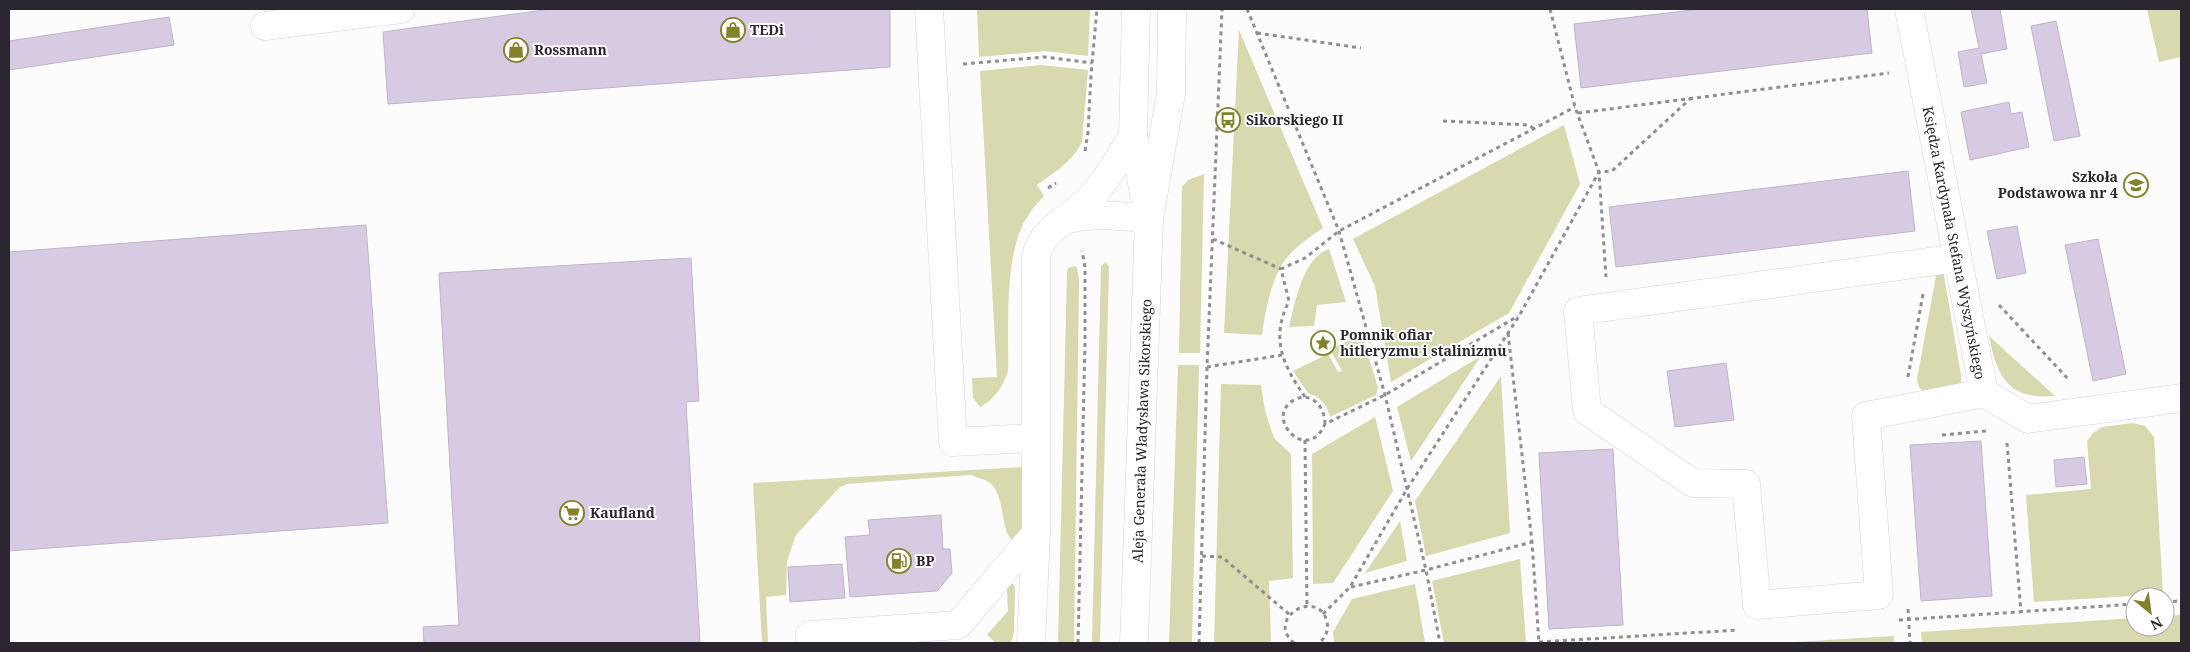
<svg xmlns="http://www.w3.org/2000/svg" width="2190" height="652" font-family="'Noto Serif',serif">
<style>
.green{fill:#d8d9ae}
.building{fill:#d6cbe3;stroke:#bfb4cc}
.lines{fill:none;stroke-linecap:round;stroke-linejoin:round}
.minor-casing{stroke:#d9cee7;stroke-width:29}
.path{stroke:#908e93;stroke-width:3;stroke-dasharray:4 4;stroke-linecap:butt}
.minor{stroke:#fff;stroke-width:28}
.labels{text-anchor:middle;stroke-width:4;stroke-linejoin:round;paint-order:stroke}
.poi-label{font-size:14px;font-weight:bold;fill:#2a252f;stroke:#fff;text-anchor:start}
.street-label{font-size:14px;fill:#2a252f;stroke:#fff}
</style>
<rect width="100%" height="100%" fill="#fcfcfc"/>
<g class="green">
<path d="M977,9H1090L1088,56L1045,51L979,57Z"/>
<path d="M2147,9H2181V57L2159,62Z"/>
<path d="M1239,30L1323,228C1311,236 1299,244 1289,255C1271,275 1266,309 1262,335L1224,333Z"/>
<path d="M1041,65L1088,70L1082,142C1072,162 1055,172 1037,185L1044,196C1039,202 1033,207 1029,214C1003,251 1009,326 1008,371C1004,385 994,400 980,407L973,398L972,378L997,377L980,71Z"/>
<path d="M1564,125L1580,184L1509,313L1391,382L1375,286L1353,239Z"/>
<path d="M1204,174L1200,353H1179L1182,187L1188,180Z"/>
<path d="M1329,249L1346,302L1317,305L1314,326L1289,327C1295,303 1303,257 1329,249Z"/>
<path d="M1106,262L1109,267L1100,643H1092L1101,266Z"/>
<path d="M1075,266L1077,268L1079,281L1074,643H1058L1067,272L1068,268Z"/>
<path d="M1943,270L1961,375V385L1924,393L1919,387L1917,379L1937,271Z"/>
<path d="M1362,334L1378,388L1376,395L1330,417C1327,404 1320,397 1308,393L1293,371L1328,354L1338,372L1342,371L1330,349Z"/>
<path d="M1989,336L2055,396C2008,400 1997,377 1989,336Z"/>
<path d="M1481,356L1411,461L1397,407Z"/>
<path d="M1178,365H1199L1192,643H1169Z"/>
<path d="M1501,376L1510,533L1426,556L1415,501Z"/>
<path d="M1221,384L1261,385L1265,411L1274,438L1291,454L1293,578L1269,581L1271,641L1267,643H1214Z"/>
<path d="M1375,417L1393,491L1333,583L1313,584L1312,454Z"/>
<path d="M2133,423L2145,426L2154,437L2163,594L2034,602L2026,495L2091,489L2087,441L2093,433L2102,427Z"/>
<path d="M1024,467L1022,533L1014,541C1000,535 1006,496 990,483C985,479 977,478 971,475L847,484L840,487L796,535L787,561L786,595L766,597L768,643H762L753,483Z"/>
<path d="M1400,521L1407,561L1365,573Z"/>
<path d="M1520,559L1526,643H1444L1432,581Z"/>
<path d="M1010,584H1013L1015,587L1014,632L1011,643H996L987,635L1008,611L1007,587Z"/>
<path d="M1415,584L1425,643H1334L1333,632L1352,599Z"/>
<path d="M2181,615V643H1922L1921,632L2135,618V627H2165V616Z"/>
<path d="M1894,636V643H1779L1893,636Z"/>
</g>
<g class="building">
<path d="M551,9H890V67L388,104L383,32Z"/>
<path d="M1701,9H1867L1872,53L1581,88L1574,24Z"/>
<path d="M1971,9H2000L2007,49L1981,54L1987,83L1964,87L1958,52L1979,48Z"/>
<path d="M169,17L174,45L9,70V41Z"/>
<path d="M2056,21L2080,136L2054,141L2031,26Z"/>
<path d="M2009,102L2011,114L2022,112L2029,147L1970,160L1961,112Z"/>
<path d="M1908,171L1915,231L1616,267L1609,207Z"/>
<path d="M366,225L388,523L9,551V252Z"/>
<path d="M2017,226L2026,273L1997,279L1987,231Z"/>
<path d="M2098,239L2126,374L2093,381L2065,245Z"/>
<path d="M691,258L699,401L686,402L700,643H424L423,627L459,625L439,273Z"/>
<path d="M1726,363L1734,420L1675,427L1667,371Z"/>
<path d="M1981,441L1992,596L1921,601L1910,445Z"/>
<path d="M1613,449L1623,625L1549,629L1539,453Z"/>
<path d="M2084,457L2087,484L2056,487L2054,460Z"/>
<path d="M941,515L943,549H950L952,573L937,591L850,597L845,537L870,535L868,520Z"/>
<path d="M842,564L845,598L790,602L788,567Z"/>
</g>
<g class="lines">
<defs>
<g id="minor">
<path d="M929,9L953,442L1035,438"/>
<path d="M1136,9L1133,136L1146,203"/>
<path d="M1909,9L1984,393L2028,419L2181,398"/>
<path d="M265,26L401,9"/>
<path d="M1065,220C1094,212 1120,216 1149,219"/>
<path d="M1957,258L1578,311L1587,411L1693,483L1746,484L1757,605L1879,595L1866,416L1984,393"/>
<path d="M810,643V635L958,625L1036,533"/>
<path d="M1031,643L1036,533V256C1043,226 1077,215 1096,192C1110,174 1121,155 1133,136"/>
<path d="M1134,643L1149,219L1171,93L1172,9"/>
</g>
</defs>
<use href="#minor" class="minor-casing"/>
<g class="path">
<path d="M1247,9L1339,231L1385,395L1426,570L1440,643"/>
<path d="M1550,9L1575,107L1599,172L1606,277"/>
<path d="M1257,33L1361,48"/>
<path d="M963,64L1044,57L1092,63"/>
<path d="M1578,113L1889,73"/>
<path d="M1443,121L1529,125L1534,129"/>
<path d="M1085,151L1088,132L1091,75L1097,9"/>
<path d="M1048,188L1056,183"/>
<path d="M1213,239L1281,269"/>
<path d="M1999,305L2070,381"/>
<path d="M1508,333L1532,542L1539,643"/>
<path d="M1207,367L1282,355"/>
<path d="M1908,377L1923,294"/>
<path d="M1305,397C1283,365 1270,339 1289,301L1281,269L1305,258L1339,231L1575,107"/>
<path d="M1325,424C1325,408 1313,392 1296,399C1261,415 1307,466 1325,424L1385,395L1518,316"/>
<path d="M1942,435L1986,431"/>
<path d="M1305,440L1307,606"/>
<path d="M2007,443L2021,612"/>
<path d="M1202,556L1222,557L1290,615"/>
<path d="M1351,587L1426,570L1532,542"/>
<path d="M2165,602L2181,601"/>
<path d="M1908,609L1910,643"/>
<path d="M1323,614L1350,587L1407,489L1519,316L1599,172L1612,171L1691,98"/>
<path d="M1899,620L2135,604"/>
<path d="M1539,642L1738,630"/>
<path d="M1078,643L1085,343V267L1082,251"/>
<path d="M1199,643L1207,367L1222,9"/>
<path d="M1294,643C1264,618 1319,587 1327,622C1329,631 1325,638 1319,643"/>
</g>
<use href="#minor" class="minor"/>
</g>
<defs>
<symbol id="shop-ring" viewBox="-11 -11 22 22"><circle r="9.5" fill="#fff" stroke="#83822b" stroke-width="1.5"/><path d="M-5-2.5h2.3a2.7 3.5 0 0 1 5.4 0H5L5.5 6h-11ZM-1.5-2.5h3a1.5 2.3 0 0 0-3 0Z" fill="#83822b"/></symbol>
<symbol id="bus-ring" viewBox="-11 -11 22 22"><circle r="9.5" fill="#fff" stroke="#83822b" stroke-width="1.5"/><path d="M-5-6H5V4H4V6H2V4H-2V6H-4V4H-5ZM-3.5-4V0h7V-4ZM-3.5 1.2v1.5H-2V1.2ZM2 1.2v1.5H3.5V1.2Z" fill="#83822b"/></symbol>
<symbol id="school-ring" viewBox="-11 -11 22 22"><circle r="9.5" fill="#fff" stroke="#83822b" stroke-width="1.5"/><path d="M0-5L7-2L0 1L-7-2ZM-4 1L0 2.5L4 1V4Q0 6-4 4Z" fill="#83822b"/></symbol>
<symbol id="sight-ring" viewBox="-11 -11 22 22"><circle r="9.5" fill="#fff" stroke="#83822b" stroke-width="1.5"/><path d="M0-6L1.8-2.2L6-1.7L2.9 1.2L3.7 5.4L0 3.3L-3.7 5.4L-2.9 1.2L-6-1.7L-1.8-2.2Z" fill="#83822b"/></symbol>
<symbol id="supermarket-ring" viewBox="-11 -11 22 22"><circle r="9.5" fill="#fff" stroke="#83822b" stroke-width="1.5"/><path d="M-6-5.5h2.5l.6 2H6L4.5 2H-2.5L-4.4-4H-6ZM-1.5 3.2a1.3 1.3 0 1 0 .1 0ZM3 3.2a1.3 1.3 0 1 0 .1 0Z" fill="#83822b"/></symbol>
<symbol id="fuel-ring" viewBox="-11 -11 22 22"><circle r="9.5" fill="#fff" stroke="#83822b" stroke-width="1.5"/><path d="M-5.5-6h7V0h2V4h1.3V-2.5L3-4.5l.8-.8L6-3V5H2.5V1h-1V6h-7ZM-4.2-4.7v3.2H.2V-4.7Z" fill="#83822b"/></symbol>
</defs>
<g fill-rule="evenodd">
<use href="#shop-ring" x="719" y="16" width="28" height="28"/>
<use href="#shop-ring" x="502" y="36" width="28" height="28"/>
<use href="#bus-ring" x="1214" y="106" width="28" height="28"/>
<use href="#school-ring" x="2122" y="171" width="28" height="28"/>
<use href="#sight-ring" x="1309" y="329" width="28" height="28"/>
<use href="#supermarket-ring" x="558" y="499" width="28" height="28"/>
<use href="#fuel-ring" x="885" y="547" width="28" height="28"/>
</g>
<g class="labels">
<g class="poi-label">
<text x="750" y="35">TEDi</text>
<text x="534" y="55">Rossmann</text>
<text x="1246" y="125">Sikorskiego II</text>
<text x="2118" y="182" text-anchor="end">Szkoła<tspan x="2118" dy="16">Podstawowa nr 4</tspan></text>
<text x="1340" y="340">Pomnik ofiar<tspan x="1340" dy="16">hitleryzmu i stalinizmu</tspan></text>
<text x="590" y="518">Kaufland</text>
<text x="916" y="566">BP</text>
</g>
<g class="street-label">
<text transform="translate(1954 243) rotate(79)" y="5">Księdza Kardynała Stefana Wyszyńskiego</text>
<text transform="translate(1142 431) rotate(-88)" y="5">Aleja Generała Władysława Sikorskiego</text>
</g>
</g>
<rect width="2190" height="652" fill="none" stroke="#2a252f" stroke-width="20"/>
<g transform="translate(2150 612) rotate(151)"><circle r="24" fill="#ffffff" stroke="#aaa8ac"/>
<path d="M0-4L9 19L0 12L-9 19Z" fill="#83822b"/>
<text y="-8" font-size="14" font-weight="bold" text-anchor="middle" fill="#2a252f">N</text>
</g>
</svg>
